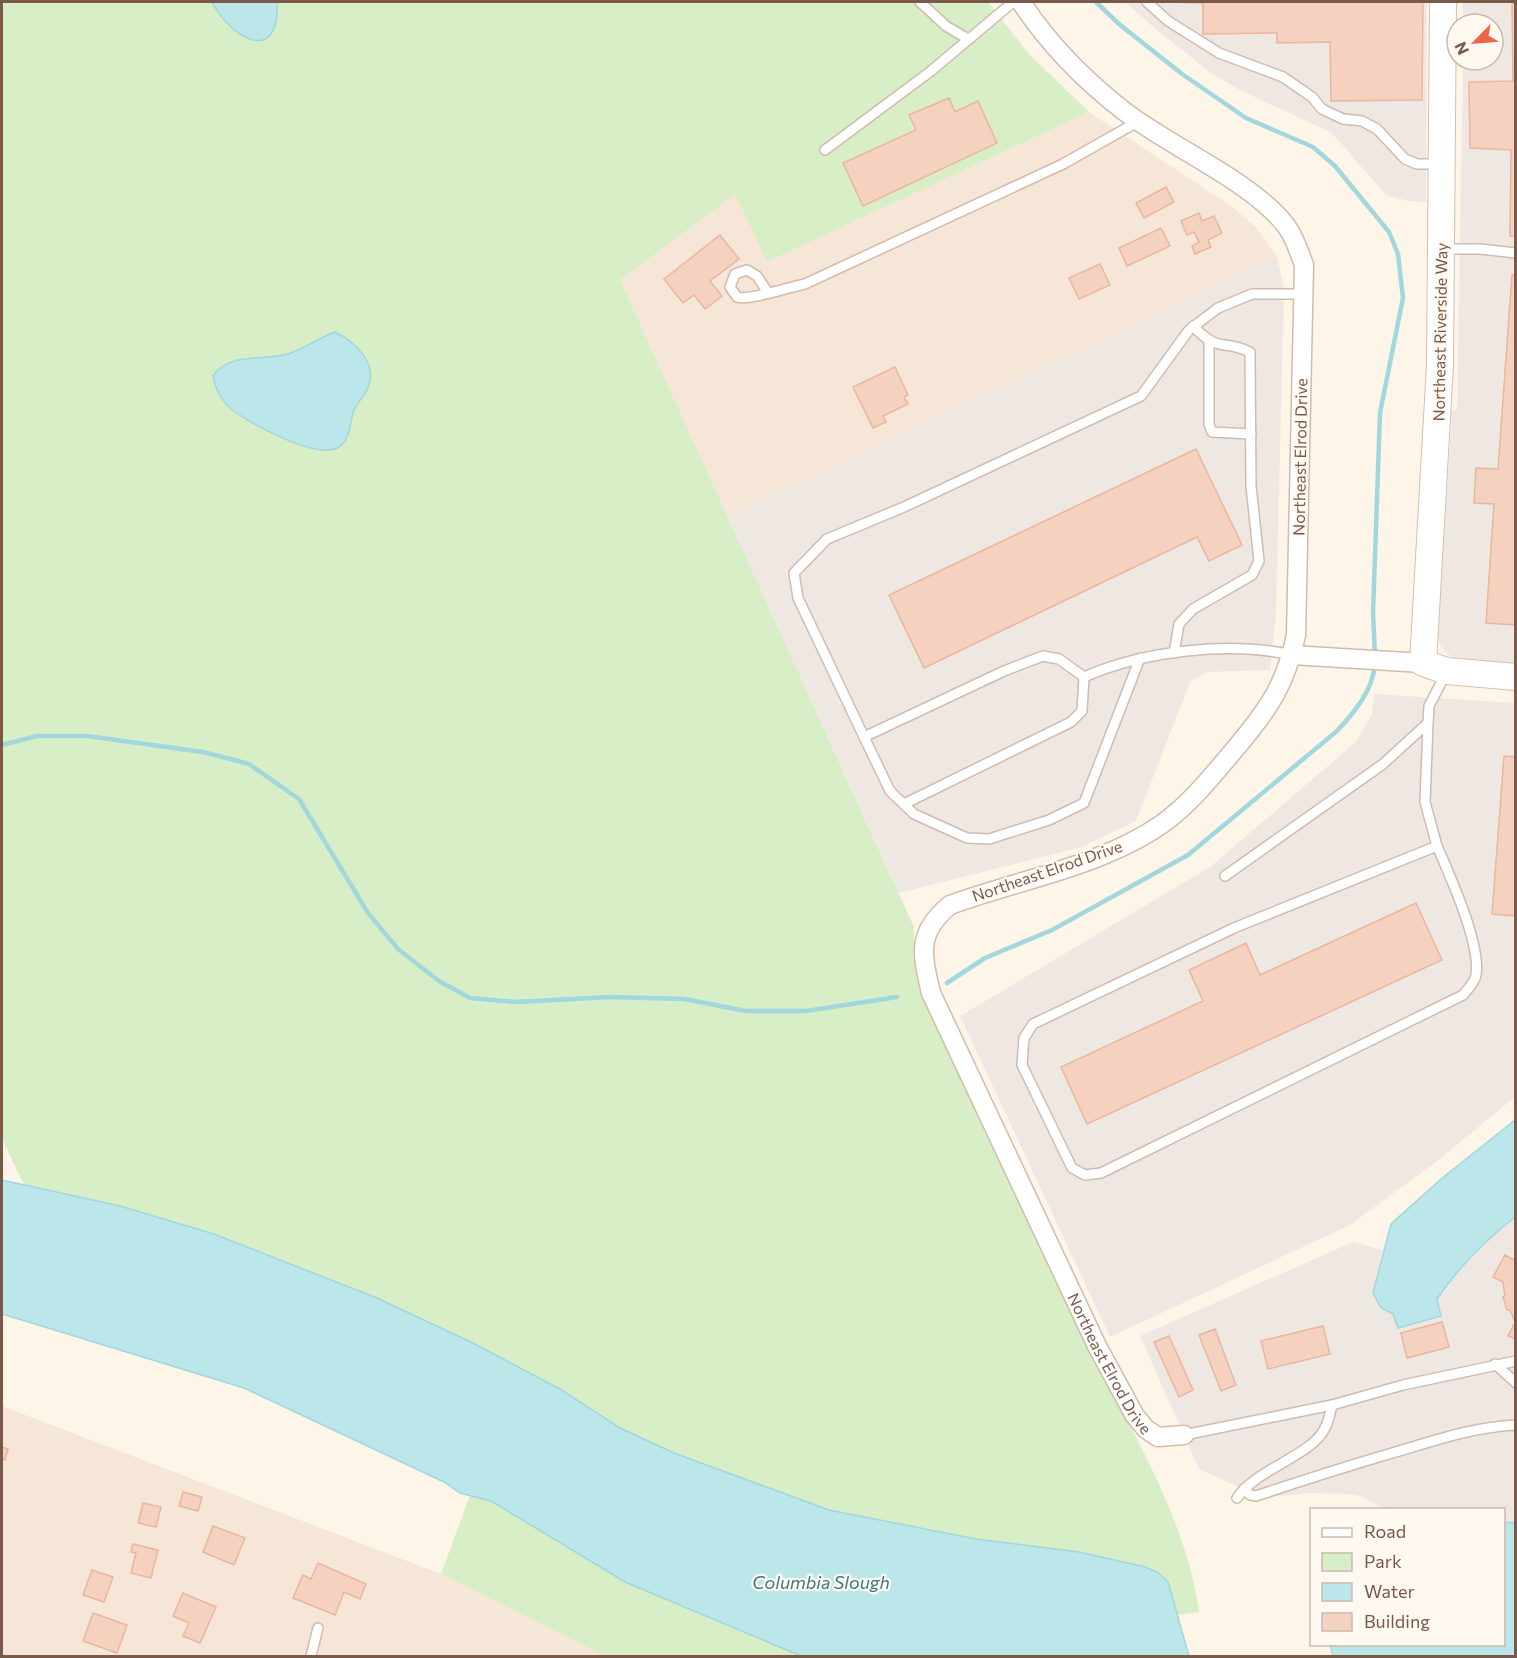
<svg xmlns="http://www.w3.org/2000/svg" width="1517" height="1658" font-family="Commissioner,sans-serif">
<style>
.residential{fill:#f6e6d7}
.industrial{fill:#efe8e2}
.green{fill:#d8eec6}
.water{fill:#bbe6ea;stroke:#a1d7dd;stroke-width:1.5}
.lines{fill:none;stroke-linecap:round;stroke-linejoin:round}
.stream{stroke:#a1d7dd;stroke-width:4.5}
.building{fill:#f5d2bf;stroke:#e9b69e;stroke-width:1.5}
.lane-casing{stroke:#d2bbad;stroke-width:12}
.street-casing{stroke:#d2bbad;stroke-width:21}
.secondary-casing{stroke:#d8bead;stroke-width:28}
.lane{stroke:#fff;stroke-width:9}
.street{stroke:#fff;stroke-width:18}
.secondary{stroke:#fff;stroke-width:26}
.labels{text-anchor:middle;stroke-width:4.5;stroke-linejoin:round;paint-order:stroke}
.street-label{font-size:16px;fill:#7b594a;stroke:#fff9f1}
.water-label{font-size:18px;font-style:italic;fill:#3c7982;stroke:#fff9f1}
</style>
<rect width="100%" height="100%" fill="#fef5e9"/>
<g class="residential">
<path d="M1089,112L1231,206L1256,227L1277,257L727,516L620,280L735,193L767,262Z"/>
<path d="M2,1406L441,1574L605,1656H2Z"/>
</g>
<g class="industrial">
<path d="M1125,2H1427L1426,202L1408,201L1386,195L1332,133L1238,89L1210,72L1160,33Z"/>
<path d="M1463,2H1515V664L1458,661L1448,654L1440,645L1438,634L1452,410H1457L1463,60H1493V24H1463Z"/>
<path d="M1277,257L1284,289L1276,616L1270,670L1207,672L1190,682L1136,821L1082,847L899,893L727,516Z"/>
<path d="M1374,694L1515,703V1097L1437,1161L1350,1225L1110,1337L960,1016L1210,867L1356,742L1372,714Z"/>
<path d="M1515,1217V1523L1504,1522V1510L1383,1509L1363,1497L1349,1494L1311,1493L1251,1499L1238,1487L1199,1469L1140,1336L1353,1242L1383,1250L1373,1293L1381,1308L1393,1314L1398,1328L1441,1317L1437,1299L1450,1280L1495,1233Z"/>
</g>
<g class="green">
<path d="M2,2H988L1029,54L1089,112L767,262L735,194L620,280L914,927C912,987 944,1041 968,1094C1010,1187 1055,1278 1101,1369C1140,1447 1187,1524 1199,1612L1178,1615L1168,1582L1079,1552L976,1539L829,1510L674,1453L620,1428L560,1389L377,1298L214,1234L120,1206L24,1185L2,1139Z"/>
<path d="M470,1495L491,1501L513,1513L625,1582L801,1656H605L441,1574Z"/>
</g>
<g class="water">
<path d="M212,2H277C280,66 231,39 212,2Z"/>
<path d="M335,332C354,341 380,364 367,390C363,398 356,404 353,413C350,424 350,440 339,447C318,461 248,423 230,408C220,399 215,388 213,376C228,352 264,361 288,354C304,349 318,338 335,332Z"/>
<path d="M1515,1120V1217C1486,1240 1458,1268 1437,1299L1441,1316L1398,1328L1393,1314L1381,1308L1373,1293L1391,1224L1441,1179Z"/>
<path d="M2,1180L120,1206L214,1234L377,1298L473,1343L560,1389L620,1428L674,1453L829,1510L976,1539L1079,1552L1145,1567L1157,1572L1168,1582L1189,1656H801L625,1582L491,1501L460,1493L444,1482L244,1388L2,1314Z"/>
<path d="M1504,1522L1515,1523V1656H1333L1330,1645L1504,1644Z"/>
</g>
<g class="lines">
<g class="stream">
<path d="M1096,2L1119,24L1182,74L1246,118L1313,147L1335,166L1389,232L1398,254L1403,298L1380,413L1373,613L1375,656"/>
<path d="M2,745L37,736H87L203,752L249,764L299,799L368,913L398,949L439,981L470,998L515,1002L610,997L684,999L746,1011H806L897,997"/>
<path d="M947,983L985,958L1052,930L1188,855L1337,731C1354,713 1373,690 1375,664"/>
</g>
</g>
<g class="building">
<path d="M1163,2H1423L1422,100L1331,101L1330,42L1277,43V33L1203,34V3Z"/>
<path d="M1512,2H1516V236H1510L1511,150L1470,148L1469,82L1513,81Z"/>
<path d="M949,98L955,112L978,101L997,143L863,206L843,163L916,130L909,115Z"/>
<path d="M1166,187L1174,202L1144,218L1136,203Z"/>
<path d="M1199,213L1202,221L1214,216L1222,233L1208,240L1211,247L1195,254L1192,246L1199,242L1194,232L1187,235L1181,221Z"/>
<path d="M1161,228L1170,246L1127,266L1119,248Z"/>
<path d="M720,235L739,259L710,281L722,296L705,309L694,295L683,303L664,279Z"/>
<path d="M1100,264L1110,285L1079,299L1069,278Z"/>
<path d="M1512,275H1516V625L1486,623L1494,504L1474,503L1476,468L1498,469Z"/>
<path d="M895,367L908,395L904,397L908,404L883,416L886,422L873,428L853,387Z"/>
<path d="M1196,449L1242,545L1209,561L1197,537L924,668L889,595Z"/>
<path d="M1504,756L1516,757V916L1492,914Z"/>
<path d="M1416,903L1442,960L1087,1124L1061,1067L1203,1001L1189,970L1246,943L1260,975Z"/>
<path d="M1505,1255L1516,1261V1339L1508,1336L1515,1322L1510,1310H1507L1503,1297L1505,1296L1503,1282L1493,1277Z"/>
<path d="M1442,1322L1449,1347L1407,1358L1401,1333Z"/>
<path d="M1323,1326L1330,1354L1268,1369L1261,1341Z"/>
<path d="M1215,1329L1236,1385L1221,1391L1199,1335Z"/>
<path d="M1169,1336L1193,1390L1179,1397L1154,1342Z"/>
<path d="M2,1447L8,1449L5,1460L2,1459Z"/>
<path d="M183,1492L202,1497L198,1511L179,1506Z"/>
<path d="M143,1503L161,1507L156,1527L138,1523Z"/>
<path d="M213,1526L245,1538L234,1565L203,1552Z"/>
<path d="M133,1544L158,1550L151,1578L131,1573L136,1553L131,1552Z"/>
<path d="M318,1563L366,1584L360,1599L344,1592L335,1615L293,1598L303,1575L311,1579Z"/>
<path d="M92,1570L113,1577L104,1602L83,1595Z"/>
<path d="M183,1593L216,1607L200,1643L183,1636L189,1623L173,1616Z"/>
<path d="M93,1613L127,1625L117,1653L83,1641Z"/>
</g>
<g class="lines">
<defs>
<g id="lane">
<path d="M920,2L946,26L968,39"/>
<path d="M1147,2L1168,21L1219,53L1283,77L1312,97L1322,109L1343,119L1362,121L1377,129L1405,159L1417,164H1439"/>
<path d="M825,150L931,71L1013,2"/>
<path d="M1444,249H1480L1516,253"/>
<path d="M767,291L757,276L747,270L735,274L730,287L737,297C749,301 789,287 805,284L1063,164L1139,121"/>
<path d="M1209,343V424L1212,432L1251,434"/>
<path d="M1174,653L1179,624L1193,609L1252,575L1259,561L1251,486L1250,352C1222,338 1221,355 1193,326"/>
<path d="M1292,655C1229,641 1143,651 1084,677L1059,659L1043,656L1004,671L864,737L798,598L794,573L827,539L904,507L1141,396L1189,330L1218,308L1252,294H1303"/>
<path d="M864,737L890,791L914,814L967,838L989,839L1049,820L1084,803L1140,658"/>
<path d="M904,804L1071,722L1082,711L1084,677"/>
<path d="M1437,846C1450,876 1481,944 1476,975C1475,982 1468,989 1463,995L1101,1173L1085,1175L1072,1168L1022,1065L1024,1038L1033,1024L1234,928L1437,846L1425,802L1428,723L1429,706L1446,673"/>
<path d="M1225,876L1383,764L1428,723"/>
<path d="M1495,1364L1516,1383"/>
<path d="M1184,1435L1332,1405L1403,1385L1516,1361"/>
<path d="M1244,1489L1250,1495L1256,1496C1301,1481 1344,1467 1389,1454C1431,1442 1471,1427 1516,1425"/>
<path d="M1237,1498C1256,1469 1313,1455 1325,1428C1329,1421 1330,1413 1332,1405"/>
<path d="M311,1656L318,1628"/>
</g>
<g id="street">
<path id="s1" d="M1021,2C1048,43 1084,80 1124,111C1170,147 1254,182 1287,227C1295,238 1299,252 1304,265L1296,635C1286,685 1267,711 1235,749C1213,775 1190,804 1162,824C1102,866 1018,880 950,905C916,933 922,954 931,993L1097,1346L1135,1416L1146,1429L1158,1437L1184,1435"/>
<path d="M1292,655L1423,663"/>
</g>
<path id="secondary" d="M1443,2L1440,365L1423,663L1447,671L1516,677"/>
</defs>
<use href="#lane" class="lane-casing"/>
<use href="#street" class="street-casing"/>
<use href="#secondary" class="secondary-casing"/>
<use href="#lane" class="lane"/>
<use href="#street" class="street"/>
<use href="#secondary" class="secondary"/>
</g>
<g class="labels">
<g class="street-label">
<text transform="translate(1440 332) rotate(-89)" y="6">Northeast Riverside Way</text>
<text transform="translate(1300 457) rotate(-89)" y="6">Northeast Elrod Drive</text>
<text transform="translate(1047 871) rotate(-19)" y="6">Northeast Elrod Drive</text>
<text dy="6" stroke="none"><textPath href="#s1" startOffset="1736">Northeast Elrod Drive</textPath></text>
</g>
<g class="water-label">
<text x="821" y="1589">Columbia Slough</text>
</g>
</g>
<rect width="1517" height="1658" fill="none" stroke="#7b594a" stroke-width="6"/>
<rect x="1310" y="1508" width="195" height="138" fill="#fff9f1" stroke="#cab9ae" stroke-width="1.5"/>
<rect x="1322" y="1528" width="30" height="9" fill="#ffffff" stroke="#cab9ae" stroke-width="1.5"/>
<text x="1364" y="1538" font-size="18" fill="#7b594a">Road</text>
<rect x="1322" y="1553" width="30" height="18" fill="#d8eec6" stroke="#cab9ae" stroke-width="1.5"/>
<text x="1364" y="1568" font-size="18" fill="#7b594a">Park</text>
<rect x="1322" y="1583" width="30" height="18" fill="#bbe6ea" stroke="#cab9ae" stroke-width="1.5"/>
<text x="1364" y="1598" font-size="18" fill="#7b594a">Water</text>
<rect x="1322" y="1613" width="30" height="18" fill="#f5d2bf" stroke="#cab9ae" stroke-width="1.5"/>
<text x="1364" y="1628" font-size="18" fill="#7b594a">Building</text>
<g transform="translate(1475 42) rotate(245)"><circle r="28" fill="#fff9f1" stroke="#cab9ae" stroke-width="1.5"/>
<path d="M0-4.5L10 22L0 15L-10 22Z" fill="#ef6347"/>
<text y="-9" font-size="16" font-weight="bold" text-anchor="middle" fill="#7b594a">N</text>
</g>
</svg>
